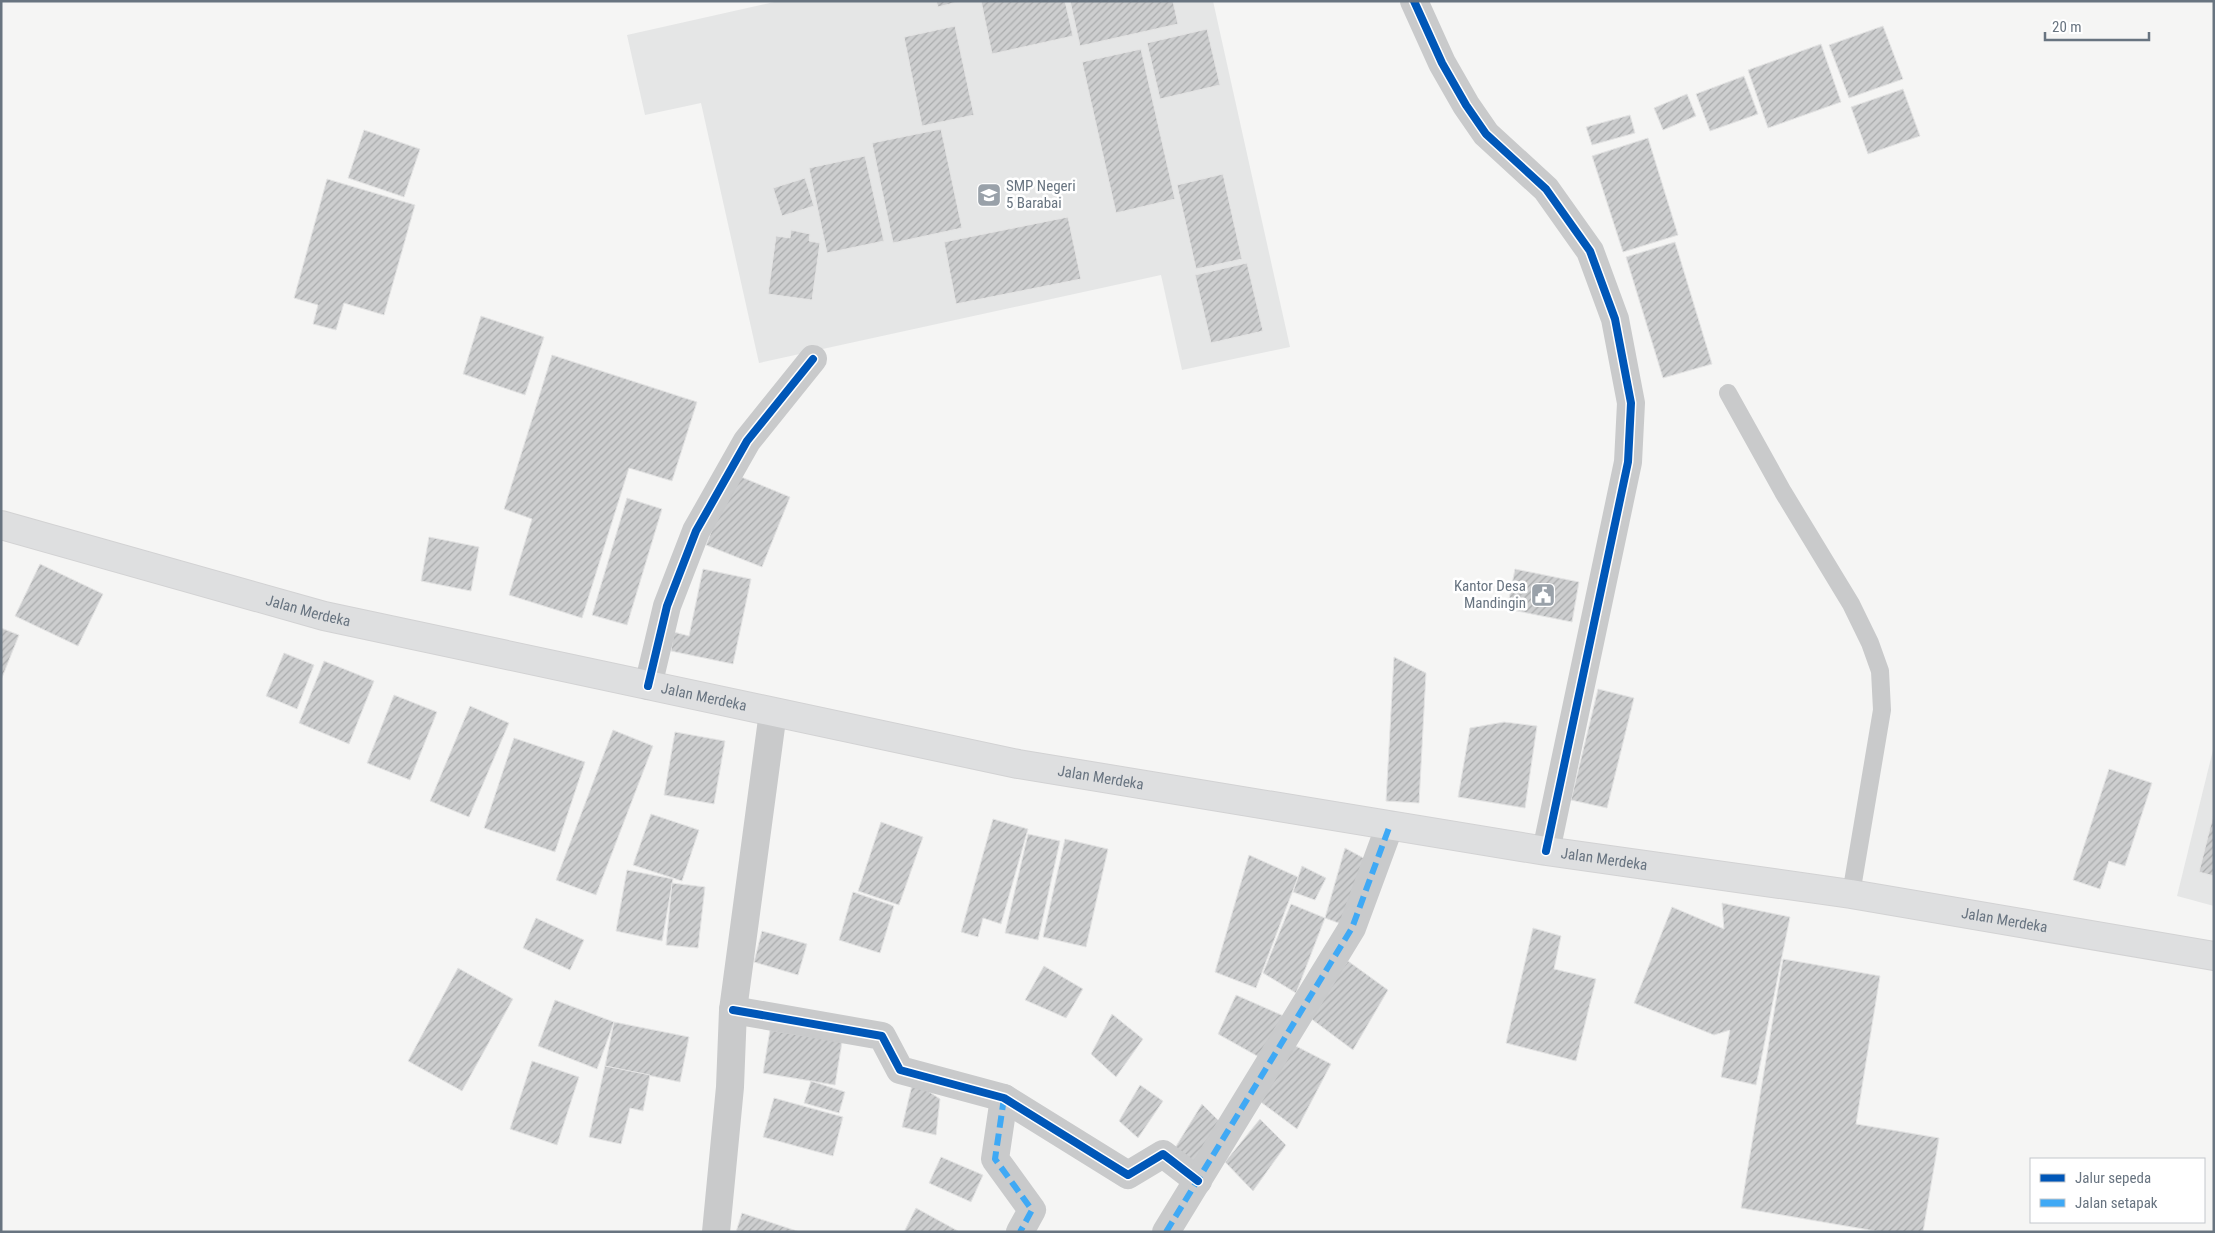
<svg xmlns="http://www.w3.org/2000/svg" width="2215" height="1233" font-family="'Roboto Condensed',sans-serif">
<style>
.built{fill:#e5e6e6}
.building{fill:url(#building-hatch);stroke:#e4e4e4}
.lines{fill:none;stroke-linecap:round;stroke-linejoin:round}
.primary-casing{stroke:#d2d2d3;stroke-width:30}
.lane{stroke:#c9cacb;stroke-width:18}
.street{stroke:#c9cacb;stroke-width:28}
.primary{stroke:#dedfe0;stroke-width:28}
.quiet{stroke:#3fa9f5;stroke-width:6;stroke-dasharray:12 6;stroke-linecap:butt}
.cycleway-casing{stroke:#fff;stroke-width:11}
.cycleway{stroke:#0057b8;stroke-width:8}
.labels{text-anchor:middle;stroke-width:5;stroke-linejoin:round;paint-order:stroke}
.poi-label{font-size:15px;fill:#687480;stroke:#fff;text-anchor:start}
.street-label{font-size:15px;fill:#687480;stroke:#fff}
</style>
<defs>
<pattern id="building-hatch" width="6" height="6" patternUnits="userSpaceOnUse" patternTransform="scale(1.25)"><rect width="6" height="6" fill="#cdcecf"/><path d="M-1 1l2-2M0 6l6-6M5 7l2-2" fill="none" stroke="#aaacad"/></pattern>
</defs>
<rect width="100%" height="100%" fill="#f5f5f4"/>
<g class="built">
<path d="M779,1H1213L1290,347L1182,370L1161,275L759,363L701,103L645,115L627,35Z"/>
<path d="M2214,746V906L2177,896Z"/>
</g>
<g class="building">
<path d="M936,1H961L938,7Z"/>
<path d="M981,1H1065L1073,36L992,54Z"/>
<path d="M1070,1H1173L1178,24L1080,46Z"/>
<path d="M955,26L974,115L922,126L904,37Z"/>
<path d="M1883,26L1903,79L1849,98L1829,45Z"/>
<path d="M1207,29L1220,85L1160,99L1147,43Z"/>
<path d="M1821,44L1841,102L1768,128L1748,70Z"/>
<path d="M1141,49L1175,199L1116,213L1082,62Z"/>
<path d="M1744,76L1758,114L1710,131L1696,94Z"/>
<path d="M1903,89L1920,136L1868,154L1851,107Z"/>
<path d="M1687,94L1696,116L1663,130L1654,108Z"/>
<path d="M1630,115L1635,133L1592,145L1586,127Z"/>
<path d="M941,129L962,228L893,243L872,143Z"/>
<path d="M364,130L420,149L404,197L348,178Z"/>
<path d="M1648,138L1678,235L1623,252L1592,156Z"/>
<path d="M865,156L884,241L827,253L809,168Z"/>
<path d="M1223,174L1242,259L1196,269L1177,185Z"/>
<path d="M805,178L814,206L782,216L773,188Z"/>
<path d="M327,179L415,205L384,315L344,303L336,330L313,324L318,305L294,298Z"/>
<path d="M1068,217L1081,279L956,304L944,242Z"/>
<path d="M791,230L810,234L809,241L820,243L812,300L768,294L776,236L790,238Z"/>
<path d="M1675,242L1712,364L1663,378L1626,257Z"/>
<path d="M1247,263L1263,331L1211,343L1195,275Z"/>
<path d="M481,316L544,337L525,395L463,374Z"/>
<path d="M552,355L697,402L672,481L629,468L582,618L509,595L532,519L504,509Z"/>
<path d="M734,474L790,497L762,567L706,545Z"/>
<path d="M627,498L662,509L627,625L592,615Z"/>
<path d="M429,537L479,547L471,591L421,581Z"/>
<path d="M40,564L103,594L78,646L15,616Z"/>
<path d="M703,569L751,579L733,664L671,651L674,632L689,636Z"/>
<path d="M1515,569L1579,582L1572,622L1507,609Z"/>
<path d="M1,628L19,635L1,680Z"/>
<path d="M284,653L314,665L297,709L266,696Z"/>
<path d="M1394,657L1426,673L1419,803L1386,801Z"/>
<path d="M324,661L374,681L349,744L299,723Z"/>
<path d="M1598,689L1634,698L1607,808L1571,800Z"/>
<path d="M394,695L437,712L410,780L367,763Z"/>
<path d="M470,706L509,723L469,817L430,801Z"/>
<path d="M1504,722L1537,726L1525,808L1458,797L1470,728Z"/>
<path d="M613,730L653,746L596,895L556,880Z"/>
<path d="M675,732L725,741L714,804L664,795Z"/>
<path d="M514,738L585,762L555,852L484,828Z"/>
<path d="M2109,769L2152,783L2125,866L2109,861L2100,889L2073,880Z"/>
<path d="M2214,812V876L2199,872Z"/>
<path d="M651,814L699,830L682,881L633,865Z"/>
<path d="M993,819L1028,829L1001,924L983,918L978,937L961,932Z"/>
<path d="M881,822L923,837L899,905L858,891Z"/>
<path d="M1028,834L1060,841L1038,940L1005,933Z"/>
<path d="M1065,839L1108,849L1086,947L1043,937Z"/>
<path d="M1345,848L1369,861L1352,928L1325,918Z"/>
<path d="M1249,855L1298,877L1256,988L1215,972Z"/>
<path d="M1302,866L1326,878L1315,900L1293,892Z"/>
<path d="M627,870L673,879L662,941L616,931Z"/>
<path d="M672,883L705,887L698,948L666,945Z"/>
<path d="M853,892L894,906L880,953L839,940Z"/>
<path d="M1722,903L1790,917L1756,1085L1721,1077L1730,1030L1714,1035L1634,1003L1672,907L1724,929Z"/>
<path d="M1291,904L1325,918L1296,993L1263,973Z"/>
<path d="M536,918L584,940L570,970L523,948Z"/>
<path d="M1533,928L1561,936L1554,969L1596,979L1576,1061L1506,1043Z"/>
<path d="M762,931L807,944L798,975L754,962Z"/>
<path d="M1783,959L1880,976L1856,1124L1939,1138L1923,1232H1881L1741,1208Z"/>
<path d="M1348,961L1388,990L1353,1050L1306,1015Z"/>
<path d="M1044,966L1083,989L1066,1018L1025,1000Z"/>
<path d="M458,968L513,999L462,1091L408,1061Z"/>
<path d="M1236,995L1286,1017L1266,1061L1218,1034Z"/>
<path d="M555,1000L614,1022L597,1069L538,1046Z"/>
<path d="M1112,1014L1143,1039L1116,1077L1091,1054Z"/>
<path d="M614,1022L689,1037L680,1082L605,1066Z"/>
<path d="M770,1030L842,1042L835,1085L763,1073Z"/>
<path d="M1288,1042L1331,1064L1297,1129L1258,1100Z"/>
<path d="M532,1061L579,1077L557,1145L510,1129Z"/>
<path d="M605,1066L650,1075L643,1111L630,1108L621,1144L589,1137Z"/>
<path d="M811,1081L845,1092L839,1113L804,1103Z"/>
<path d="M913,1081L940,1099L936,1135L902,1127Z"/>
<path d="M1140,1085L1163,1101L1138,1138L1119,1121Z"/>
<path d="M774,1098L843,1117L833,1156L763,1137Z"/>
<path d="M1202,1104L1223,1125L1198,1175L1170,1156Z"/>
<path d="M1260,1119L1286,1145L1253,1191L1225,1162Z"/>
<path d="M941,1157L983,1175L971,1202L929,1183Z"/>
<path d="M916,1208L958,1231V1232H904Z"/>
<path d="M742,1213L800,1232H736Z"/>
</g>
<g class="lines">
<defs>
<g id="primary">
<path id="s1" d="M1,525L324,616L1018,764L1546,851L1851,894L2214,956"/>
</g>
</defs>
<use href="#primary" class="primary-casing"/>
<path class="lane" d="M1728,393L1783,492L1851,604L1870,643L1880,671L1882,710L1851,894"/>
<g class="street">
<path d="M1414,1L1442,63L1466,105L1486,134L1546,189L1590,251L1615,319L1631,403L1628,462L1546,851"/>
<path d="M648,686L667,606L696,531L747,441L813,359"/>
<path d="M733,1010L882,1036L900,1070L1004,1098L1128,1175L1163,1154L1198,1181"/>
<path d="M1004,1098L995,1159L1032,1210L1020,1232"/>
<path d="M716,1232L730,1087L733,1010L773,712"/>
<path d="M1166,1232L1352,928L1390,825"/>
</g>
<use href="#primary" class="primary"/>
<g class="quiet">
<path d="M1004,1098L995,1159L1032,1210L1020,1232"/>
<path d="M1166,1232L1352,928L1390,825"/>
</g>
<defs>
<g id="cycleway">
<path d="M1414,1L1442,63L1466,105L1486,134L1546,189L1590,251L1615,319L1631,403L1628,462L1546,851"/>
<path d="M648,686L667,606L696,531L747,441L813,359"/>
<path d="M733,1010L882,1036L900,1070L1004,1098L1128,1175L1163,1154L1198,1181"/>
</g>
</defs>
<use href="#cycleway" class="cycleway-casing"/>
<use href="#cycleway" class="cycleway"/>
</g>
<defs>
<symbol id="school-square" viewBox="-11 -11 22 22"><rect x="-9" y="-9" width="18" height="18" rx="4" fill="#99a1a9" stroke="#fff"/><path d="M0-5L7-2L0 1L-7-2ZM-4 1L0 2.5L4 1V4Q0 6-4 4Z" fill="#fff"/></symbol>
<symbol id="civic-square" viewBox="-11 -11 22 22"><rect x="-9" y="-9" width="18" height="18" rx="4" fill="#99a1a9" stroke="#fff"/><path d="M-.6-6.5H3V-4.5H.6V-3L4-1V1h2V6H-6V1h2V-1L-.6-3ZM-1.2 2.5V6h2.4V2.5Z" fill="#fff"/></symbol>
</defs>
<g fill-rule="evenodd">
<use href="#school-square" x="975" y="181" width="28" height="28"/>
<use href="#civic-square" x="1529" y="581" width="28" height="28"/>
</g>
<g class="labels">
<g class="poi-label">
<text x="1006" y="191">SMP Negeri<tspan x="1006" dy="17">5 Barabai</tspan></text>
<text x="1526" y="591" text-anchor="end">Kantor Desa<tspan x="1526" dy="17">Mandingin</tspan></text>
</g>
<g class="street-label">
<text dy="5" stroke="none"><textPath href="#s1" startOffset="319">Jalan Merdeka</textPath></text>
<text dy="5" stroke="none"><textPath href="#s1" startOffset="724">Jalan Merdeka</textPath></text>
<text dy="5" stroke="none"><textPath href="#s1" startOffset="1129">Jalan Merdeka</textPath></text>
<text dy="5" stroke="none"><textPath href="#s1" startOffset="1639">Jalan Merdeka</textPath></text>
<text dy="5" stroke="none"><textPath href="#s1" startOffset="2044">Jalan Merdeka</textPath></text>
</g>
</g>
<rect width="2215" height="1233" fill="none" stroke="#687480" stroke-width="5"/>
<rect x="2030" y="1158" width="175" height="65" fill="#ffffff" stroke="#c3c7cc"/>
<rect x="2040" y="1174" width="25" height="8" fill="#0057b8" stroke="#c3c7cc"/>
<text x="2075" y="1183" font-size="15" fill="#687480">Jalur sepeda</text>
<rect x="2040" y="1199" width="25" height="8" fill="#3fa9f5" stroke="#c3c7cc"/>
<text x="2075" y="1208" font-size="15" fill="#687480">Jalan setapak</text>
<path d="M2045 32v8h104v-8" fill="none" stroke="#687480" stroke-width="2.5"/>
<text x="2052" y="32" font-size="15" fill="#687480" stroke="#ffffff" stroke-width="4" paint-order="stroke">20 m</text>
</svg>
